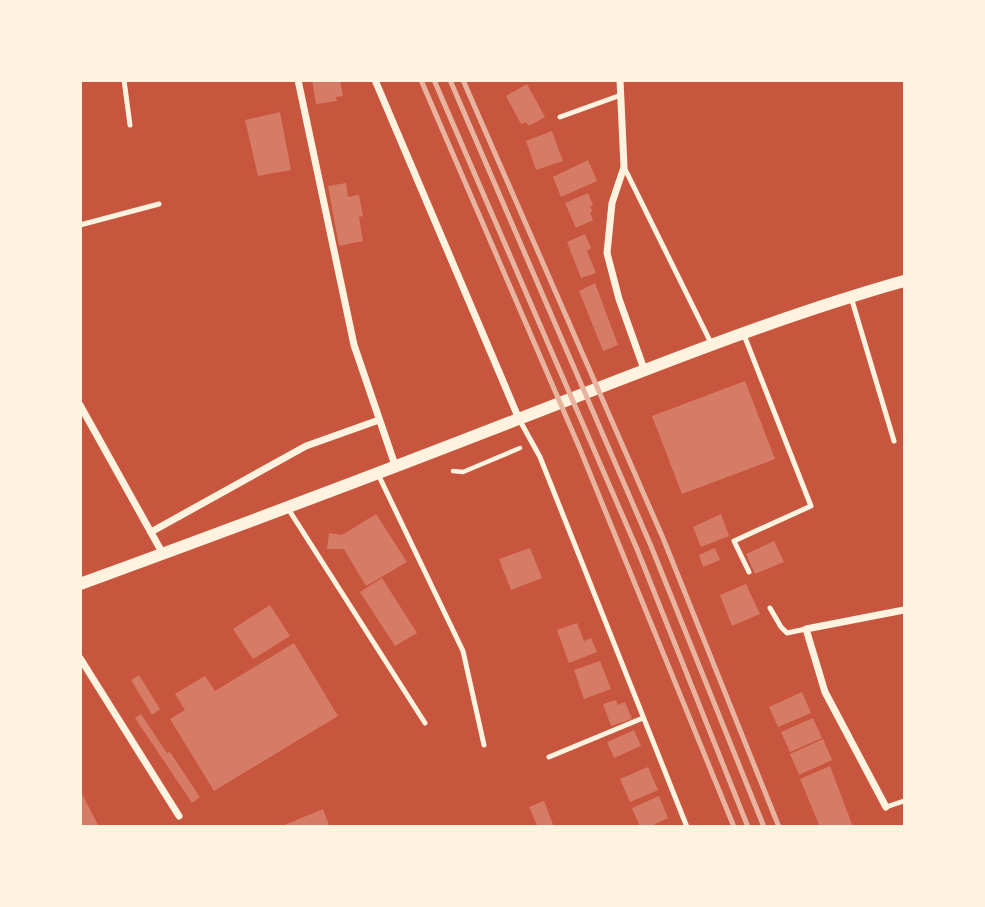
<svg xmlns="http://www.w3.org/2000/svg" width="985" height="907" font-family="'Archivo Narrow',sans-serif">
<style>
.building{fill:#d67c66}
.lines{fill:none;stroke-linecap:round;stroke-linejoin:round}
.path{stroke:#fff3e0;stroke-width:4.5}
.service{stroke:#fff3e0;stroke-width:5}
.minor{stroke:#fff3e0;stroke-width:7}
.tertiary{stroke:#fff3e0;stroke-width:12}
.rail{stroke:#e9b49f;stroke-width:5}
</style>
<rect width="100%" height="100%" fill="#c8553d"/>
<g class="building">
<path d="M312,80H340L343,96L336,97L337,101L316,104Z"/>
<path d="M527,84L545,117L529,126L526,122L521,124L506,96Z"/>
<path d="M280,112L291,170L258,176L245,120Z"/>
<path d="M552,131L563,161L536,170L526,141Z"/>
<path d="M588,160L597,181L561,197L553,177Z"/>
<path d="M346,183L348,197L359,195L363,216L359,217L363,241L339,246L328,186Z"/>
<path d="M588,193L593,205L590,207L593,211L590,212L593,220L576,228L565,203Z"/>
<path d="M585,234L591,248L587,251L596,273L581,278L567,242Z"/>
<path d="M595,283L618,345L603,351L579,291Z"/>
<path d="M745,381L775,459L682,494L652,416Z"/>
<path d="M376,514L407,562L366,586L344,549H327L329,533L342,535Z"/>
<path d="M721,514L729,536L701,547L693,527Z"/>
<path d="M774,541L784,562L755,574L746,554Z"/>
<path d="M530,548L542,578L511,590L499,559Z"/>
<path d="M715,548L720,560L703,567L699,555Z"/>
<path d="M382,578L417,633L395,646L360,592Z"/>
<path d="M746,584L760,614L732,626L720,595Z"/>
<path d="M270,605L290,636L253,659L233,629Z"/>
<path d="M577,623L584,641L591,638L597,652L569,663L557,630Z"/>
<path d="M294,643L338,716L214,791L170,719L185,710L175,694L205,676L215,691Z"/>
<path d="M600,661L611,689L584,699L574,670Z"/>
<path d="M139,675L160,709L152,715L131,680Z"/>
<path d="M802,692L811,713L778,727L769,707Z"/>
<path d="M616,700L618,705L625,702L632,719L611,726L603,704Z"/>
<path d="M141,714L167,753L170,752L200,797L192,803L135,718Z"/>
<path d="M813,718L822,738L790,752L781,732Z"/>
<path d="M634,730L641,746L614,758L607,742Z"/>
<path d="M823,739L832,760L799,775L790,754Z"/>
<path d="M830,766L853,827H820L800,779Z"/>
<path d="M648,767L658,790L630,802L620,779Z"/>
<path d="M80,790L99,827H80Z"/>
<path d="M659,796L668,818L649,827H640L632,808Z"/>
<path d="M544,801L554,827H538L529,807Z"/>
<path d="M323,809L329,825L282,826Z"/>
</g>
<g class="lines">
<path class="path" d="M453,471L463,472L520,448"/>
<g class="service">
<path d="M124,80L130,125"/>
<path d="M560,117L621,95"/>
<path d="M624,167L711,343"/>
<path d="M80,225L159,204"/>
<path d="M851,297L894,441"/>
<path d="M744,335L811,506L734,541L749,572"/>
<path d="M519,419L540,457L687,827"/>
<path d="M377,472L463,651L484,745"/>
<path d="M287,507L425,723"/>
<path d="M770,608L781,627L787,633L806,629"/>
<path d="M549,757L643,718"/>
<path d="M886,807L904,801"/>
</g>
<g class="minor">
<path d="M298,80L354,345L395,465"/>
<path d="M375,80L519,419"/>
<path d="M620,80L624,167L612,203L607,253L619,299L644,369"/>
<path d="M80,405L163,554"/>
<path d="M151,532L306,446L379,420"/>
<path d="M80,658L179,816"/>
<path d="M886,807L825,692L806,629L904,610"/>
</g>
<path class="tertiary" d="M80,584C228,530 375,475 521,418C648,369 773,318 904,281"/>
<g class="rail">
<path d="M421,80L580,449L734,827"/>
<path d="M434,80L637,549L748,827"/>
<path d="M450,80L651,546L764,827"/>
<path d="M463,80L663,538L779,827"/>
</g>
</g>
<rect width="985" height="907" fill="none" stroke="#fff3e0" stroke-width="164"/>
</svg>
